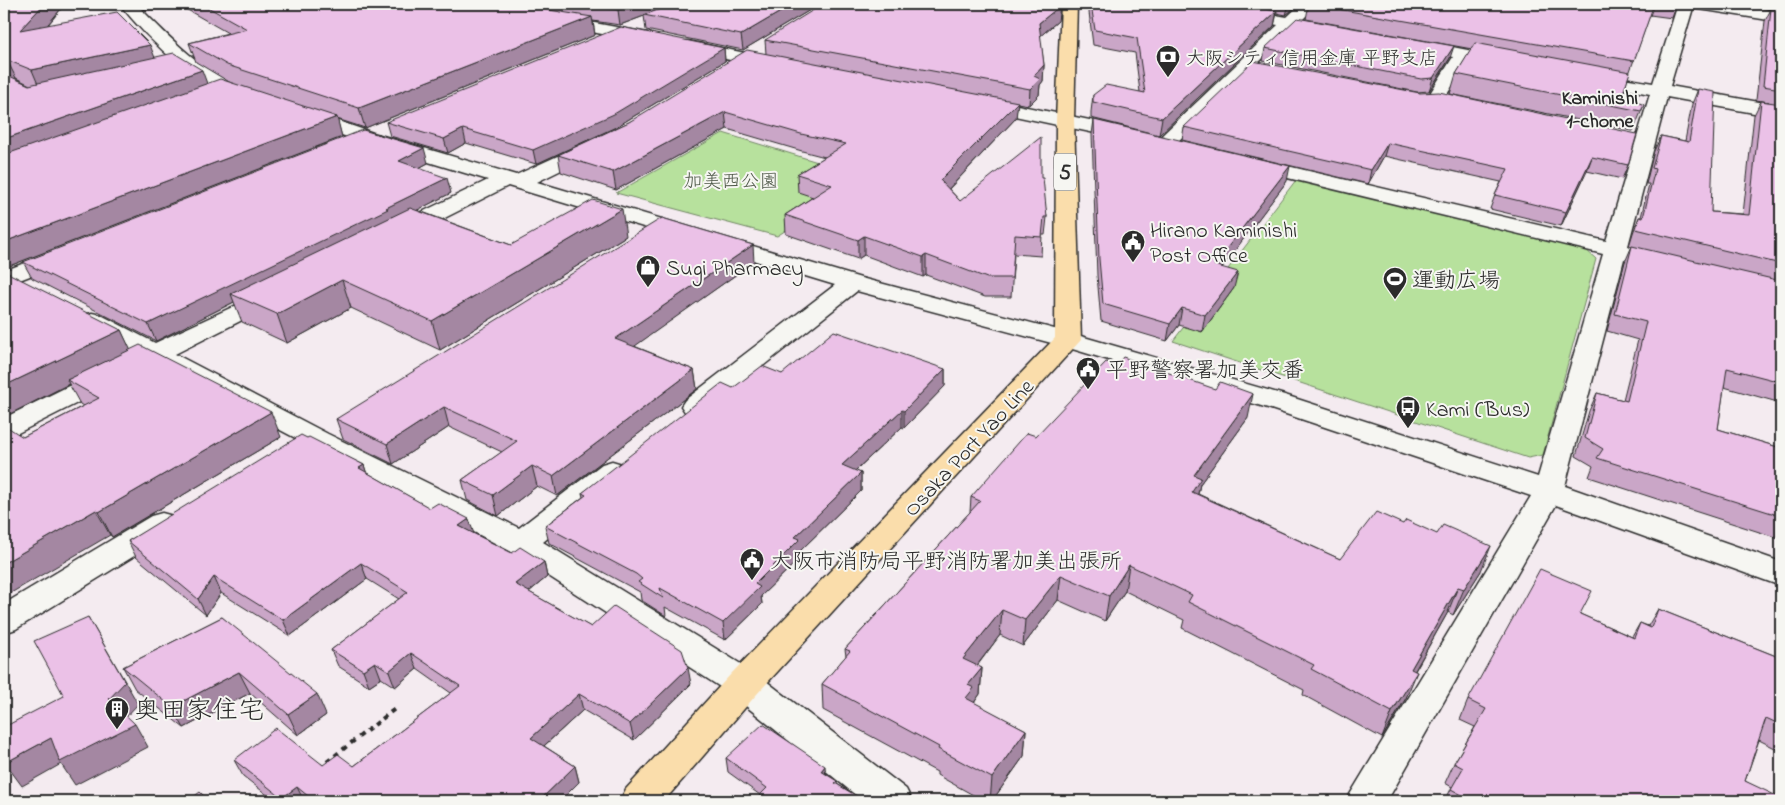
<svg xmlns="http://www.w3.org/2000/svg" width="1785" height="805" font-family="'Indie Flower','Klee One',sans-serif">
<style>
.green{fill:#b7e19d;stroke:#718664}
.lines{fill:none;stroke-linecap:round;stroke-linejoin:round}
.minor-casing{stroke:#2b2b2b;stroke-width:3}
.major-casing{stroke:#2b2b2b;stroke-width:3}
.path{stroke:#2b2b2b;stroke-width:4;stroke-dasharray:5 5;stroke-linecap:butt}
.minor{fill:#f6f6f2;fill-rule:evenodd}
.major{fill:#faddab;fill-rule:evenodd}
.wall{fill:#caa6c7;stroke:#2b2b2b;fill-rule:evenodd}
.shaded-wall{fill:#a487a2;stroke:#2b2b2b}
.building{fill:#ebc1e7;stroke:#2b2b2b}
.labels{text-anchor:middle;stroke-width:4;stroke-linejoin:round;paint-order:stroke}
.far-poi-label{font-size:19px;fill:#2b2b2b;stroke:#f6f6f2;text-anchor:start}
.far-park-label{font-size:19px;fill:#4e5848;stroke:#f6f6f2}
.far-neighbourhood-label{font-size:20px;font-weight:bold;fill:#2b2b2b;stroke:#f6f6f2}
.shield{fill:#f6f6f2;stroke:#686867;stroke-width:1}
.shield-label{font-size:21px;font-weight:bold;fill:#2b2b2b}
.poi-label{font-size:22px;fill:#2b2b2b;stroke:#f6f6f2;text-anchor:start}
.street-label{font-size:22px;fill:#2b2b2b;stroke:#f6f6f2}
.near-poi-label{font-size:26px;fill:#2b2b2b;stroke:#f6f6f2;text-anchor:start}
</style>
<rect width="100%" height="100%" fill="#f4ebf0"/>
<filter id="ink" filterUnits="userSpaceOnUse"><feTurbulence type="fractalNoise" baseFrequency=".02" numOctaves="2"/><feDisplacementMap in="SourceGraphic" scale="10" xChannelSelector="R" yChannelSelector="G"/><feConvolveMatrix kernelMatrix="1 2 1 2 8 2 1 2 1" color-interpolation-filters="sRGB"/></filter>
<g filter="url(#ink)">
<g class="green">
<path d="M723,133L834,167L848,190L777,236L616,193Z"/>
<path d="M1296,180L1585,249L1596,259L1543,455L1528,458L1173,341Z"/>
</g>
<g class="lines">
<defs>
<g id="minor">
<path d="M120,4H136C174,42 203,73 254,93L257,97L254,101C218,110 140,32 120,4Z"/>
<path d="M1179,4H1211L1287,17L1301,4H1318L1302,20L1336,27L1338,30L1330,35L1294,28L1172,147H1158L1155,143L1158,139L1278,25L1187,9Z"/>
<path d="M1678,4H1725L1781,12V22L1693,8L1670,86L1781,106V118L1667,97L1628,246L1674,257L1678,262L1674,267L1666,269L1624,259L1565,486L1781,562V586L1556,505L1387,801H1346L1531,496L1268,408L1059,345L857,291L705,412L695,414L685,412L681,406L685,400L835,285L508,186L407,237L399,239L391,237L388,232L391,227L488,180L359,141L298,120L296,116L298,112H312L373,133L516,175L586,143H600L603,147L600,151L537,182L861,278L1077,335L1288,396L1538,477L1603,254L1246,168L1243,164L1246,160L1253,158L1606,241L1650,94L1588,82L1582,81L1579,77L1582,73L1588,72L1653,83Z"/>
<path d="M557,16L648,33L654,35L656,38L654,41L648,43L551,24L549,21Z"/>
<path d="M1416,40L1504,57L1510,58L1513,62L1510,66L1504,67L1469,60L1442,102H1430L1427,98L1453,57L1410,49L1408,45L1410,41Z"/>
<path d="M688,41L773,59L779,60L782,64L779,68L773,69L682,50L680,46L682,42Z"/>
<path d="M979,97L1128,128L1135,130L1138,134L1135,138L1128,140L972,107L970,103L972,99Z"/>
<path d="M63,248L71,250L75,255L71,260L4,286V271Z"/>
<path d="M271,289L280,291L283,296L280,301L175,354L328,434L519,528L602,464L612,461L622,464L627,471L622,478L543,542L757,674L906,789L912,801H863L731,694L510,551L155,364L144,367L135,365L131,359L135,353L83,325L80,320L83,315L92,313L101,315L155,343Z"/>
<path d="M108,369L117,371L121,377L117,383L14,435L4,438V418L99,371Z"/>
<path d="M162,513L173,516L178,524L173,532L16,629L4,633V604L151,516Z"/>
</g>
<path id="major" d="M1061,4H1077L1074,120L1081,340L757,694L664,801H620L626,789L731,674L1055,338L1056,120Z"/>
</defs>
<use href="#minor" class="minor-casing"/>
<use href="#major" class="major-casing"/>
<path class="path" d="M319,768L396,708"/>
<use href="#minor" class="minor"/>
<use href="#major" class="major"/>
</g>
<g class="wall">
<path d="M4,4H65L48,25L154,57L207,84L231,83L196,62L189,43L228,33L177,4H820L743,50L646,30L644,16L620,25L593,21L595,35L365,128L337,119L342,137L4,268ZM16,78L30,85H29L15,78Z"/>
<path d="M138,4H158L154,9L145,10Z"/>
<path d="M1088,4H1299L1286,15L1277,13L1274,26L1159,135L1091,118V112L1093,95L1140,92L1135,53L1093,45Z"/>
<path d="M1309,4H1677L1672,18L1650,15L1630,71L1622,96L1644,105L1633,131L1450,94L1456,74L1472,49L1306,19Z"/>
<path d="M1767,4H1781V403L1724,387L1718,429L1781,448V539L1589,477L1593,466L1576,456L1589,411L1597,393L1623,400L1638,340L1607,331L1625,262L1632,246H1629L1633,233L1639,217H1641L1649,184H1646L1654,151L1661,136L1685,141L1692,104L1698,89L1711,212L1743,214L1754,115L1761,101L1769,102L1756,100L1765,21L1771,9L1767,8Z"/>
<path d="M1058,21L1040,36L1044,65L1043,81L1040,85L1039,95L1029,105L1017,103L1016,118L949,189L960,201L1041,178L1047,217L1045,235H1042L1041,256L1014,254L1011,297H985L926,275L923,277L864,255L858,259L786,234L785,215L813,197L798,192L797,174L825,157L802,151L727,129L616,190L561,172L558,155L629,122L766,54L765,40Z"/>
<path d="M724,48L725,61L616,127L536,164L466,143L448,153L390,136L386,122Z"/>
<path d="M1265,48L1450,58L1429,91L1417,92L1263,61Z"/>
<path d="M1420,93L1628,165L1622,179L1587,171L1561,226L1490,209L1495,195L1501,182L1384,156L1368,184L1182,140L1184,127Z"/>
<path d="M1094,120L1287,181L1222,267L1234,288L1202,332L1179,325L1167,341L1101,321L1097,275L1092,134Z"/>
<path d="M428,163L419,168L451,193L417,210L511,245L626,236L440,350L351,308L287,343L242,322L234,302L156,341L32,278L23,262Z"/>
<path d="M754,262L634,346L694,370L697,389L557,496L537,486L498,516L467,500L462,480L502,452L449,427L393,464L343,439L336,419Z"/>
<path d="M121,330L130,350L281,437L112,537L23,437L83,406L80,404L69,384L4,417Z"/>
<path d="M945,369V386L904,428L902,427L855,471L861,473V491L801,550V557L761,596L762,604L725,640L665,607L666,616L641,600L640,592L549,543L545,526L583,497L582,493L733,388L782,374Z"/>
<path d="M1248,418L1200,484L1198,494L1340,559L1481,571L1453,615L1448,612L1415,671L1406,698L1382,738L1303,695L1304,690L1182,628L1184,620L1125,591L1105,621L1058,600L1023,646L1000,635L977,666L982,668L980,694L974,703L1026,730L1024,756L992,801H984L937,775V772L823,710L822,684L846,656L845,649L970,512L971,497L1036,436Z"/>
<path d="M307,438L364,465L366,472L473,533L512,553L544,562L547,577L529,592L691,684L634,740L583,710L544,746L575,766L579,782L560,801H275L243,776L234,760L323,765L354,766L451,693L417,669L395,687L381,678L369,686L338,666L331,650L399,599L367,579L290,636L221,593L206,615L136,557L128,541Z"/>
<path d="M1658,609L1781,658V751L1759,740L1745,781L1781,801H1445L1452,787L1445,783L1454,763L1475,727L1460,720L1468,700L1580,614L1632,637L1640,623L1648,626Z"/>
<path d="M222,617L326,715L298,735L250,693L184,728L135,689L123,667Z"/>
<path d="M726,758L826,773L837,781V784L865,801H761L760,795L728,772Z"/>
</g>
<g class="shaded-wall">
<path d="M44,4H65L28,48L20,30Z"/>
<path d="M148,4H158L154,9L145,10L143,5Z"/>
<path d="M636,4H678L644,15V16L620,25L618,10Z"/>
<path d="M794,4H820L743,50L741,35Z"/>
<path d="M1289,4H1299L1286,15Z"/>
<path d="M1060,6L1058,21L1038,38L1039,23Z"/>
<path d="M1277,11L1274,26L1159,135L1162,118Z"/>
<path d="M592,17L595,35L365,128L359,108Z"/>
<path d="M150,45L157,63L40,89L32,70Z"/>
<path d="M1454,46L1450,58L1429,91L1433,78Z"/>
<path d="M724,48L725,61L616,127L536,164L533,150Z"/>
<path d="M7,60L16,78L4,82V61Z"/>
<path d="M1044,65L1043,81L1040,85L1039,95L1029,105L1030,89L1034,76Z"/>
<path d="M202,70L209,89L4,163V139Z"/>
<path d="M1018,102L1016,118L940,198V180Z"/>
<path d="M725,112L727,129L616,190L613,172Z"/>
<path d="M337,117L342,137L4,268V242Z"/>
<path d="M463,129L466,143L448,153L444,139Z"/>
<path d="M1388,143L1384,156L1368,184L1371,170Z"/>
<path d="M424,148L428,163L404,176L399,161Z"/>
<path d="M1592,157L1587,171L1561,226L1566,212Z"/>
<path d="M1290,166L1287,181L1212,281L1214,265Z"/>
<path d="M447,178L451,193L392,223L231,294L234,302L156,341L148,324Z"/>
<path d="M622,209L626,236L440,350L432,321Z"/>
<path d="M864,236V255L858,259V240Z"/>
<path d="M753,245L754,262L618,358L615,339Z"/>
<path d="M926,255V275L923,277V257Z"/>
<path d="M1238,272L1234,288L1202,332L1205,315Z"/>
<path d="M342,280L351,308L287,343L277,314Z"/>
<path d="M1182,308L1179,325L1167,341L1170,324Z"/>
<path d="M121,330L132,353L67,380L69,384L4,417V386Z"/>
<path d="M945,369V386L904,428V411Z"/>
<path d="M694,370L697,389L557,496L553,476Z"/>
<path d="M1253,394L1248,418L1200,484L1196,503L1187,517L1194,475Z"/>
<path d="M444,407L449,427L393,464L387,444Z"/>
<path d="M902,410V427L843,482L842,465Z"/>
<path d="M271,412L281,437L112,537L99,512Z"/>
<path d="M364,465L369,480L359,468Z"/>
<path d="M532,466L537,486L498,516L493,495Z"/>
<path d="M861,473V491L801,550V557L761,596L762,604L725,640L723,623L755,584L795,537Z"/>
<path d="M96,510L110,535L4,597V563Z"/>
<path d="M469,519L474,534L459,526Z"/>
<path d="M1491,546L1481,571L1453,615L1464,589Z"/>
<path d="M544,562L547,577L519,600L515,584Z"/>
<path d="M361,563L367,579L290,636L283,620Z"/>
<path d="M1129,565L1125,591L1105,621L1109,596Z"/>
<path d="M1061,575L1058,600L1023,646L1025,620Z"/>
<path d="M214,577L221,593L206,615L198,599Z"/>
<path d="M1458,587L1448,612L1401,695L1411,669Z"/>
<path d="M1002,610L1000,635L962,685L963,659Z"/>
<path d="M88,617L138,704L122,721L109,699Z"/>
<path d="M411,653L417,669L395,687L389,671Z"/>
<path d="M375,662L381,678L369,686L363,670Z"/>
<path d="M688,668L691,684L634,740L630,724Z"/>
<path d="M982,668L980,694L973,704L966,698L968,685Z"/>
<path d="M239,672L250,693L184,728L172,707Z"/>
<path d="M1417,672L1406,698L1382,738L1392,712Z"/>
<path d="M317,694L326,715L298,735L288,714Z"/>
<path d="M579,694L583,710L535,754L531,738Z"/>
<path d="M135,724L148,747L75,785L61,764L22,786L5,763L51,738Z"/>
<path d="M1026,730L1024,756L992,801H990L992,778Z"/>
<path d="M575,766L579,782L560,801H539Z"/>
<path d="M825,766L826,779L821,771Z"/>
<path d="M297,787L304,801H284L282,798Z"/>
</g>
<g class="building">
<path d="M4,4H44L20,30L117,12L150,45L32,70L7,60L4,61Z"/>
<path d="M202,4H512L592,17L359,108L227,65L189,43L247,29Z"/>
<path d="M577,4H636L618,10Z"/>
<path d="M675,4H794L741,35L644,15Z"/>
<path d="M823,4H1060V6L1039,23L1044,65L1034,76L1040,79L1030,89L765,40Z"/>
<path d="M1091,4H1233L1277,11L1162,118L1093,102V95L1106,85L1145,93L1137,38L1095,30Z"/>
<path d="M1309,4H1654L1634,61Z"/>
<path d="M1771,9L1781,10V89L1763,86Z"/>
<path d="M1297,18L1454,46L1433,78L1421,79L1265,48Z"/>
<path d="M621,27L724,48L614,114L533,150L463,129L444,139L386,122Z"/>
<path d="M1475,43L1630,72L1622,96L1644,105L1641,111L1456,74Z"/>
<path d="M747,50L1018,102L940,180L960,201L1041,137V178H1043L1047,217H1044L1042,237L1015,235L1012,278H987L926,255L923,257L864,236L858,240L785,215L832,185L797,174L846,144L801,134L725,112L613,172L558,155L629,122Z"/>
<path d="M174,53L202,70L4,139V75L5,74L29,85Z"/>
<path d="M1253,61L1420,93L1439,92L1637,134L1628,165L1592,157L1566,212L1495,195L1508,169L1388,143L1371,170L1184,127Z"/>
<path d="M220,79L337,117L4,242V155Z"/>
<path d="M1698,89L1715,92L1711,212L1749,215L1761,101L1781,104V264L1636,229L1639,217L1643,218L1655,169L1652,168L1661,136L1689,142Z"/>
<path d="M1094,120L1290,166L1214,265L1238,272L1205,315L1182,308L1170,324L1103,304L1099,259Z"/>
<path d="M363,130L424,148L399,161L447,178L386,208L388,209L148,324L23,262Z"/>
<path d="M593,200L622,209L432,321L342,280L277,314L231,294L410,208L511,245Z"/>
<path d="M662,218L753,245L615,339L694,370L553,476L532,466L493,495L462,480L517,441L444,407L387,444L336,419Z"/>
<path d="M1632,246L1781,281V382L1727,368L1718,429L1781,448V516L1597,458L1603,449L1585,438L1597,393L1627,401L1646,322L1615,314Z"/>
<path d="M4,271L121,330L4,386Z"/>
<path d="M834,331L945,369L904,411L902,410L842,465L861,473L795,537L800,539L755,584L760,587L723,623L660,588L663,598L638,582L642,579L636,574L545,526L586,495L582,493L722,383L733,388L762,366L782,374Z"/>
<path d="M140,345L271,412L99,512L96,510L4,563V425L23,437L99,398L67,380Z"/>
<path d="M1123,357L1215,389L1220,382L1253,394L1194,475L1201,478L1192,492L1340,559L1376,512L1403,524L1406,520L1437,534L1443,525L1491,546L1464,589L1458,587L1411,669L1417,672L1392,712L1311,669L1314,665L1188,602L1192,595L1129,565L1109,596L1061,575L1025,620L1002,610L963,659L982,668L968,685L974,688L966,698L1026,730L992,778L938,749L939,747L822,684L850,651L845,649L980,501L971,497L1027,433L1036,436L1106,362L1116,365Z"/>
<path d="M301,435L307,438L309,437L364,465L359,468L430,508L438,503L469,519L459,526L512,553L520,547L544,562L515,584L591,627L614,606L682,650L688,668L630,724L579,694L531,738L575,766L539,801H314L297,787L282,798L234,760L276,728L323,765L338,754L354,766L460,686L411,653L389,671L375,662L363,670L331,650L408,592L361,563L283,620L214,577L198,599L128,541Z"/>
<path d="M1540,569L1592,591L1580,614L1634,638L1640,623L1651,628L1658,609L1781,658V725L1766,718L1745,781L1781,798V801H1473L1451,789L1463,768L1454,763L1486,709L1468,700Z"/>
<path d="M88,617L125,682L109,699L135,724L60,762L51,738L5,763L4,758V727L64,696L34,641Z"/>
<path d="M222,617L317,694L288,714L239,672L172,707L123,667Z"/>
<path d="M763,724L825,766L821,771L837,781L835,783L865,801H769L760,795L767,788L726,758Z"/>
<path d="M200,792L209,801H188Z"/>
</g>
</g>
<defs>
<symbol id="bank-pin" viewBox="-11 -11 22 30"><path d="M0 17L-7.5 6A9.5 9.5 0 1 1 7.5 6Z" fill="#2b2b2b" stroke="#f6f6f2"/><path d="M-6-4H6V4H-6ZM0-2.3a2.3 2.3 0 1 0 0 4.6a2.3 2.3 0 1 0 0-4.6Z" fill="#fff"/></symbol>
<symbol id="civic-pin" viewBox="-11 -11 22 30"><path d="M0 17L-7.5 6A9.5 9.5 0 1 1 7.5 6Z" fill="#2b2b2b" stroke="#f6f6f2"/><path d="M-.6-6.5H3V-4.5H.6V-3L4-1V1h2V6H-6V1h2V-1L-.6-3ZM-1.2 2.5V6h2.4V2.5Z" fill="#fff"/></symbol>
<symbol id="shop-pin" viewBox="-11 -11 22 30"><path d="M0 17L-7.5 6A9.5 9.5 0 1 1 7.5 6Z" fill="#2b2b2b" stroke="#f6f6f2"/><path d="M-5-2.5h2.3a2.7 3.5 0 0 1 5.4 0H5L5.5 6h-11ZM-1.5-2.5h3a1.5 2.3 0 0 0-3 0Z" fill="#fff"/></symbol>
<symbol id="stadium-pin" viewBox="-11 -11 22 30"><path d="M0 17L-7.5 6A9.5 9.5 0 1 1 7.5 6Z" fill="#2b2b2b" stroke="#f6f6f2"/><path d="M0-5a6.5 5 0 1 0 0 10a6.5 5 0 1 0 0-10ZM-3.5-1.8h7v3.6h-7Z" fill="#fff"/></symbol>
<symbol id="bus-pin" viewBox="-11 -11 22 30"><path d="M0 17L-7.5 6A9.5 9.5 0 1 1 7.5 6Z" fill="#2b2b2b" stroke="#f6f6f2"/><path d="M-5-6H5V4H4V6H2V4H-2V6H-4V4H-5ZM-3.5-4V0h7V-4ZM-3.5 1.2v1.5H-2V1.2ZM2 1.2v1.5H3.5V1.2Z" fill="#fff"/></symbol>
<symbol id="building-pin" viewBox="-11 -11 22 30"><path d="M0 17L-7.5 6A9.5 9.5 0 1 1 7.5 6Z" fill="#2b2b2b" stroke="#f6f6f2"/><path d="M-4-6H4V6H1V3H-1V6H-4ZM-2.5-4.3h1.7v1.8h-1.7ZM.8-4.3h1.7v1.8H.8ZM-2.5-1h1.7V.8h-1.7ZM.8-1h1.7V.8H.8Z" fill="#fff"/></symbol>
</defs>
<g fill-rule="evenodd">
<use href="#bank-pin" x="1154" y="43" width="28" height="38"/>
<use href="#civic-pin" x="1119" y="228" width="28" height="38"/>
<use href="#shop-pin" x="634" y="253" width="28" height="38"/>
<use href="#stadium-pin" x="1381" y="265" width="28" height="38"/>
<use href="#civic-pin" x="1074" y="355" width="28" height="38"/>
<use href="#bus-pin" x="1394" y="394" width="28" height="38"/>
<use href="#civic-pin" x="738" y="546" width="28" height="38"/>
<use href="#building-pin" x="103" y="695" width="28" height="38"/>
</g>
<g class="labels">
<g class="far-poi-label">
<text x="1186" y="64">大阪シティ信用金庫 平野支店</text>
</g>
<g class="far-park-label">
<text x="731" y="187">加美西公園</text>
</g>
<g class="far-neighbourhood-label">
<text x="1600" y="104">Kaminishi<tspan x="1600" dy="23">1-chome</tspan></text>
</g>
<rect class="shield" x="1054" y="153.5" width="22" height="37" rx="4"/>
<g class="shield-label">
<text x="1065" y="179">5</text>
</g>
<g class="poi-label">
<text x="1150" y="237">Hirano Kaminishi<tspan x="1150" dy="25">Post Office</tspan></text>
<text x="666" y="275">Sugi Pharmacy</text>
<text x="1412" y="287">運動広場</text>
<text x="1106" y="377">平野警察署加美交番</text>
<text x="1426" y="416">Kami (Bus)</text>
<text x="770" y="568">大阪市消防局平野消防署加美出張所</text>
</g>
<g class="street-label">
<text transform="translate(968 447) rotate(-47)" y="8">Osaka Port Yao Line</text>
</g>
<g class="near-poi-label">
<text x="134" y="718">奥田家住宅</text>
</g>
</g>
<rect width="1785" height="805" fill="none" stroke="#f6f6f2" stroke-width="20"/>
<rect x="10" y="10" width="1765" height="785" fill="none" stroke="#2b2b2b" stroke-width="2" filter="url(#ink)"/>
</svg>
